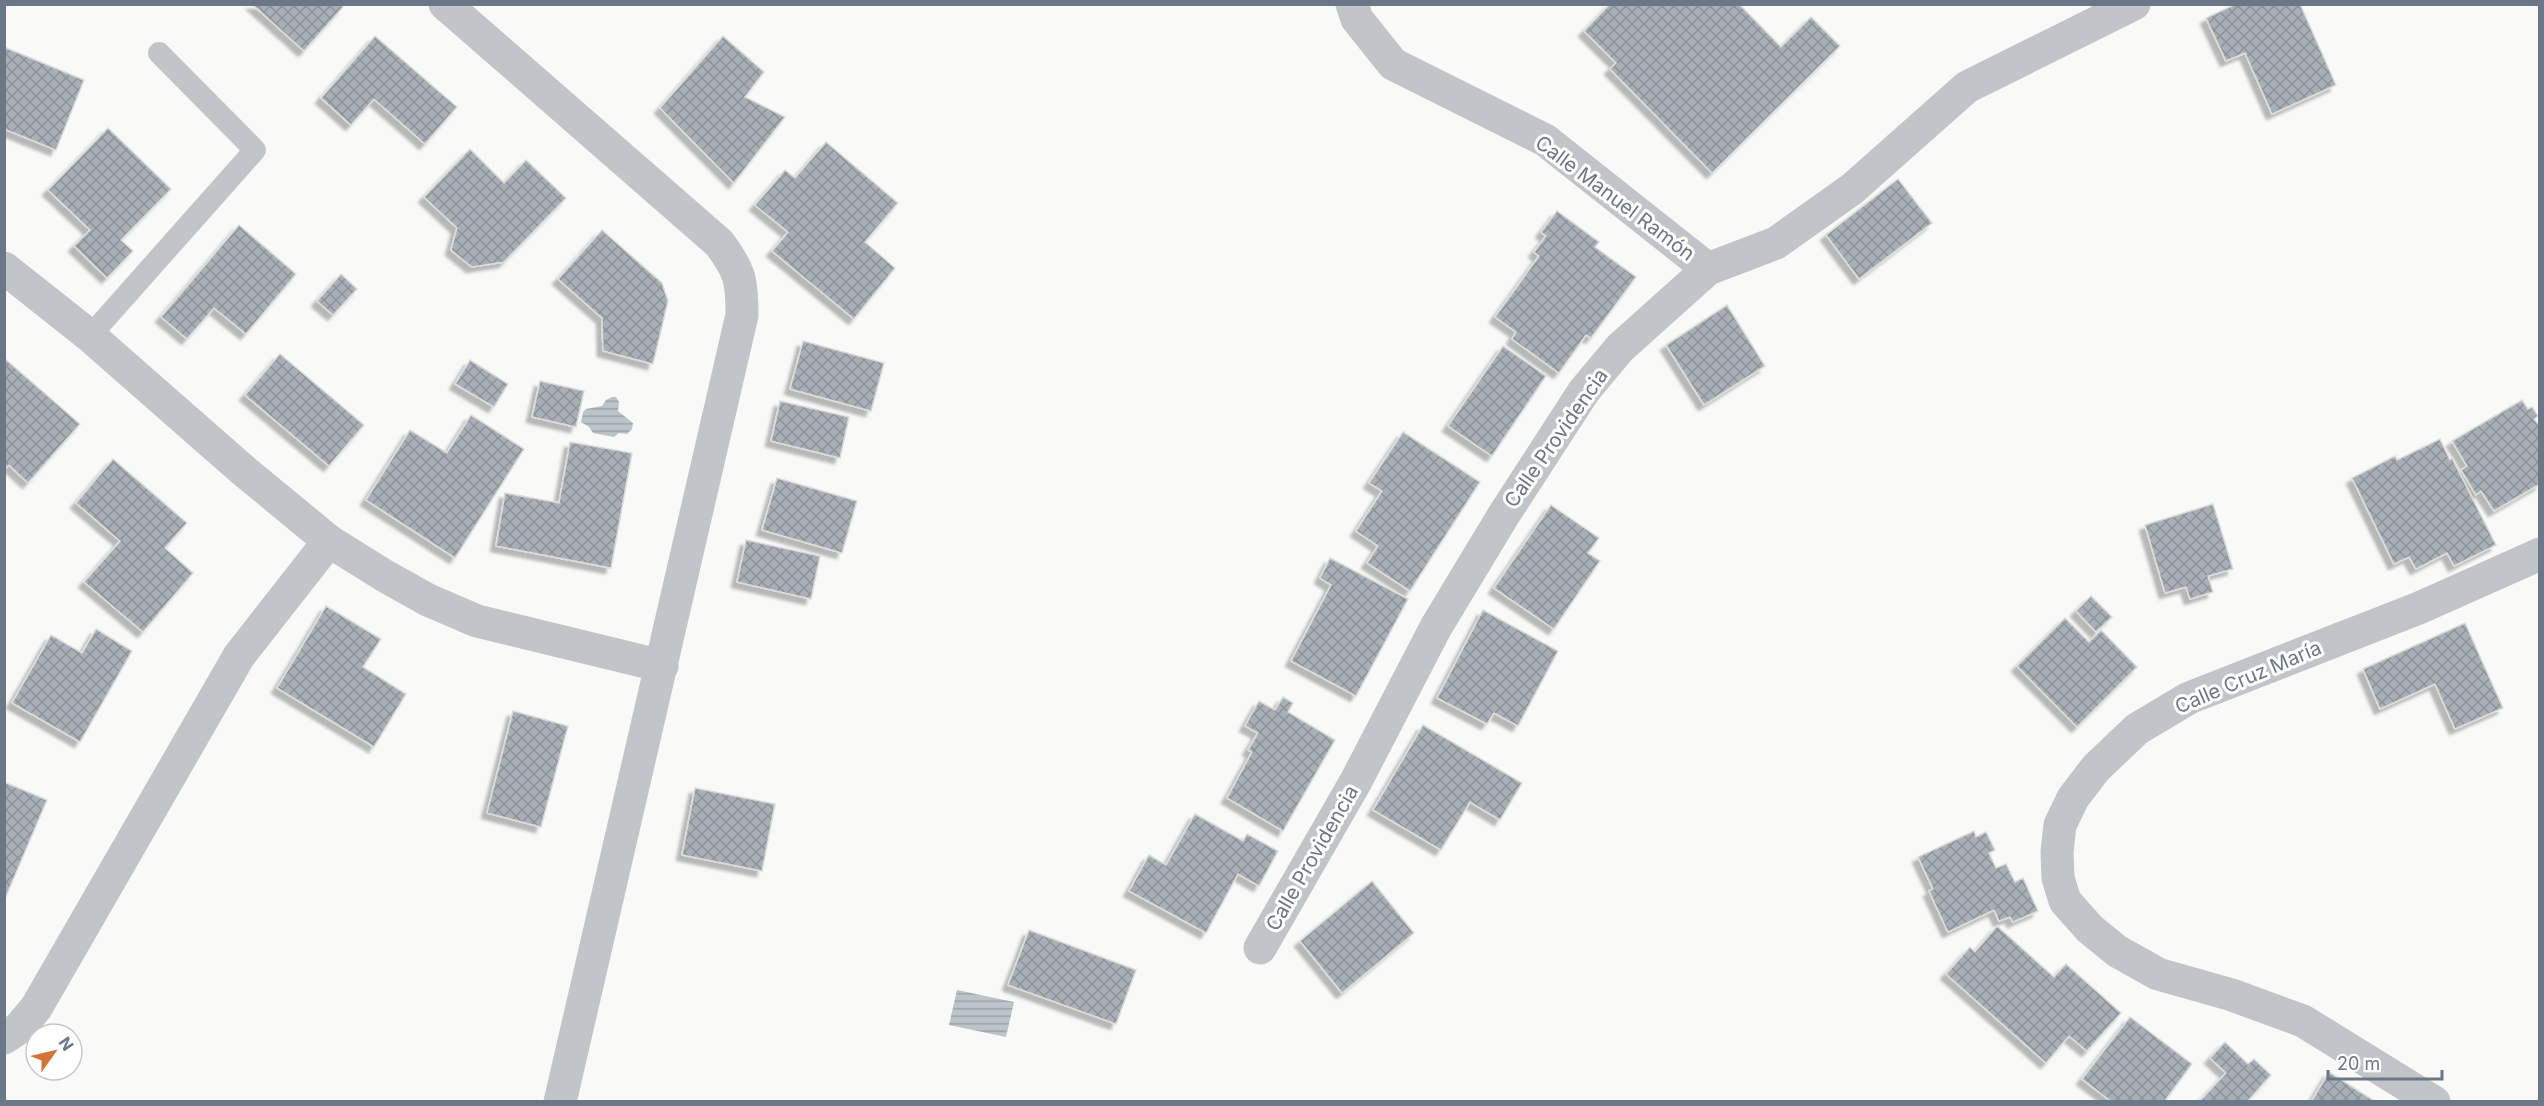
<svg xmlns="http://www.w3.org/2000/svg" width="2544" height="1106" font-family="Inter,sans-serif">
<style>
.water{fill:url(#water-rules)}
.building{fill:url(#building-cross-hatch);stroke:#dbdcda;stroke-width:1.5;filter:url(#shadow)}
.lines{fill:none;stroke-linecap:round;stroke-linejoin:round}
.service{stroke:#c1c5c9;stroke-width:22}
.minor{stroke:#c1c5c9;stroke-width:33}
.labels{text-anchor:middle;stroke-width:6;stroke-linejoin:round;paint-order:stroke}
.street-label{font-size:20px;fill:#6b7786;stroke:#fff}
</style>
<defs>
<pattern id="water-rules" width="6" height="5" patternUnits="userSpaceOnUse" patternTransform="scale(1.5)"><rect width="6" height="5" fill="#bbc4c9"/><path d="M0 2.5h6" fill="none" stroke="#9ca4a9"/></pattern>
<pattern id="building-cross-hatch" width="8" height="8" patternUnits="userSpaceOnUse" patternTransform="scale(1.5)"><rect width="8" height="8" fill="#a9afb6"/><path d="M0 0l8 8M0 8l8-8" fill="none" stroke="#8e939a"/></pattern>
<filter id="shadow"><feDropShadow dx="-5.5" dy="5.5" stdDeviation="1.5" flood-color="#0004"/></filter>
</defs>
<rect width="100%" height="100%" fill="#f9faf8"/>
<g class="water">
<path d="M612,397H616L619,402L618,411L633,423L632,429L627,434L619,433L614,437L593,433L589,427L581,422L583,412L586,409L602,406L606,400Z"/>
<path d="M957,990L1014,1002L1006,1037L949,1025Z"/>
</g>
<g class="building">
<path d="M252,4H340L343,7L304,51Z"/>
<path d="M1610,4H1739L1781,47L1811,17L1840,46L1712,173L1610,69L1616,63L1584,31Z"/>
<path d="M2236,4H2300L2336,85L2272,114L2245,53L2226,61L2206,18Z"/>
<path d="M375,36L457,107L425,144L374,99L351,125L321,98Z"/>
<path d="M723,36L764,72L745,97L785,117L734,183L660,108Z"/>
<path d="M4,47L84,80L56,150L4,129Z"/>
<path d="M108,128L171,189L121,240L133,251L107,278L74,246L90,230L48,190Z"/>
<path d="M826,142L898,203L865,242L895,268L854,319L772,251L788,232L755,205L785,170L795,178Z"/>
<path d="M470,149L504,183L526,160L566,198L504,262L472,267L451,250L457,228L424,197Z"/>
<path d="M1898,179L1932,223L1859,279L1826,235Z"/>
<path d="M1557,211L1599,242L1595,247L1636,277L1591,338L1586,335L1559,373L1512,339L1516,332L1495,317L1539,256L1534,252L1546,236L1541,232Z"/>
<path d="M239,225L296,274L246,334L214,308L187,339L161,317Z"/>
<path d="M602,230L662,283L668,301L653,364L603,351L602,318L558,279Z"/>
<path d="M341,274L357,289L333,315L317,301Z"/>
<path d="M1727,305L1765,366L1704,405L1666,345Z"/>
<path d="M803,341L884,363L871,411L790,389Z"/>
<path d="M1503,346L1546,376L1492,456L1448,426Z"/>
<path d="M280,354L364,425L329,466L245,395Z"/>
<path d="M4,358L80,424L28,483L9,465L4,470Z"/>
<path d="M470,360L508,384L494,407L455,384Z"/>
<path d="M540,381L584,391L576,427L532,417Z"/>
<path d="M2522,400L2528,409L2532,407L2538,416L2534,419L2540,426V484L2494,511L2481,491L2476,495L2461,470L2467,466L2452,441Z"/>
<path d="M780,401L849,417L840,458L771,441Z"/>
<path d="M471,415L524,449L455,558L366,500L410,430L447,453Z"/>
<path d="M1403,432L1480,482L1410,591L1367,563L1378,546L1356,531L1382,491L1369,483Z"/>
<path d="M2440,439L2450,460L2452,458L2496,545L2454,566L2447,553L2416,569L2409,557L2394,564L2352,478L2395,456L2397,460Z"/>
<path d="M570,442L632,453L611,568L496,546L505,493L559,503Z"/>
<path d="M113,459L187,523L165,548L193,573L143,632L84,582L120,541L76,503Z"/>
<path d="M777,478L857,501L842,553L762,530Z"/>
<path d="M2213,504L2233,569L2208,576L2213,592L2190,599L2186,587L2165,593L2145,525Z"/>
<path d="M1551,505L1599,538L1588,553L1600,561L1554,629L1494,588Z"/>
<path d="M746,540L820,556L811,599L737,582Z"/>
<path d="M1330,558L1408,599L1356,696L1291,661L1331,585L1320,578Z"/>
<path d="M2091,596L2112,617L2096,632L2076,611Z"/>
<path d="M326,606L381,639L363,667L406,694L374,747L277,688Z"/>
<path d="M1483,610L1558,651L1518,726L1494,713L1487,724L1437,698Z"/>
<path d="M2065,618L2089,642L2101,630L2137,667L2077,727L2017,666Z"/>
<path d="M2465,623L2503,708L2455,729L2435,684L2380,709L2363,669Z"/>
<path d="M96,629L132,651L80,742L12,703L51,635L82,653Z"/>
<path d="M1283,697L1293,703L1288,712L1335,740L1283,831L1227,798L1252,752L1248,750L1258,733L1245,726L1259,701L1275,710Z"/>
<path d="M513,711L568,726L541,827L487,813Z"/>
<path d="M1423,725L1522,783L1500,820L1470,802L1441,850L1373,810Z"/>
<path d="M4,782L47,800L4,901Z"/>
<path d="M695,788L775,804L762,871L682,855Z"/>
<path d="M1195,814L1243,841L1247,834L1278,851L1259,886L1238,874L1206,933L1129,891L1149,855L1166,865Z"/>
<path d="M1974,831L1976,837L1986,832L1995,850L1989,853L1996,868L2006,864L2015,882L2023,878L2038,911L2013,922L2010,917L1999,921L1994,910L1948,932L1929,891L1933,889L1918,857Z"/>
<path d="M1372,881L1414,933L1342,993L1300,941Z"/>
<path d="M1997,926L2054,977L2066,964L2121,1013L2087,1051L2069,1036L2046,1063L1946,974L1970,947L1975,952Z"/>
<path d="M1029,930L1136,970L1116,1024L1008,985Z"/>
<path d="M2130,1017L2192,1064L2164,1102H2112L2082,1079Z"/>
<path d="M2225,1042L2248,1064L2254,1059L2271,1075L2247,1102H2199L2226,1073L2210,1058Z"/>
<path d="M2329,1072L2376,1102H2311Z"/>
</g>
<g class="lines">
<path class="service" d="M90,336L255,150L159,53"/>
<g class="minor">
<path d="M445,4L719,243C740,271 742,280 742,315L560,1102"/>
<path d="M1352,4L1357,19L1393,64L1545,140L1708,269"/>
<path d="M4,268L90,336L244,471L329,541L385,576L428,600L477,621L662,666"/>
<path d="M1260,948L1356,781L1436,627L1503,516L1584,391L1620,348L1708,269L1776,243L1852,189L1967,87L2134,4"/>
<path d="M4,1038L19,1028L36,1008L239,656L329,541"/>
<path d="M2434,1102L2303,1021L2232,995L2158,974L2117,951L2090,929L2065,901L2058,878L2057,852L2060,825L2073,798L2096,768L2137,729L2189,698L2419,608L2540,554"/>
</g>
</g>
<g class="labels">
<g class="street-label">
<text transform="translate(1615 198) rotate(37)" y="7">Calle Manuel Ramón</text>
<text transform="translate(1556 438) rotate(-55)" y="7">Calle Providencia</text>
<text transform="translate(2248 677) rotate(-23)" y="7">Calle Cruz María</text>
<text transform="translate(1312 858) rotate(-60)" y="7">Calle Providencia</text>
</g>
</g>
<rect width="2544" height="1106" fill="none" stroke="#6b7786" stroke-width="12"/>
<g transform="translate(54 1052) rotate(56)"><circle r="28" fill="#ffffff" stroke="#c4c9cf" stroke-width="1.5"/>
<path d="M0-4.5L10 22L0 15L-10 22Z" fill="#d6733b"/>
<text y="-9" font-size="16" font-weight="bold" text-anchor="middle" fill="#6b7786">N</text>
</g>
<path d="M2328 1070v9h114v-9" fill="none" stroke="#6b7786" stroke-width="3"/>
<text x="2337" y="1070" font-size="18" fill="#6b7786" stroke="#ffffff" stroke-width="4.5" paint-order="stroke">20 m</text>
</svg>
